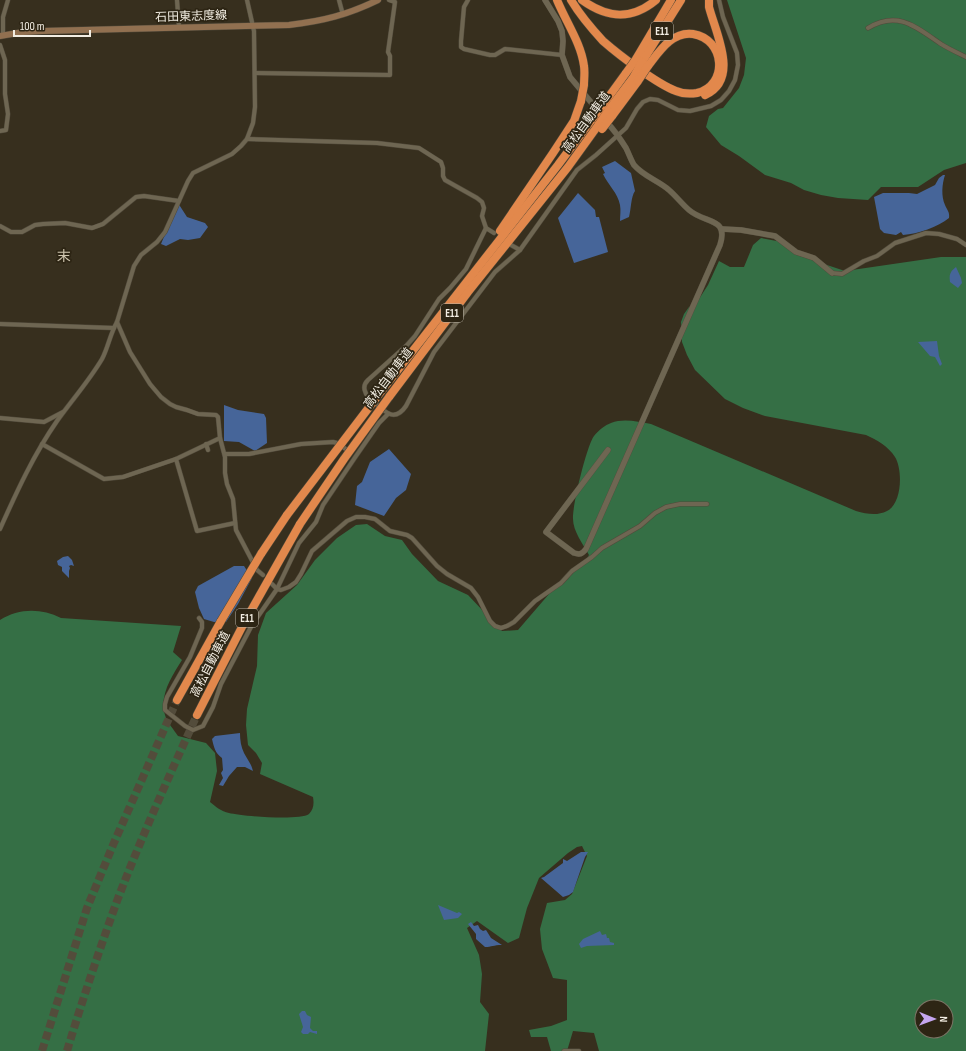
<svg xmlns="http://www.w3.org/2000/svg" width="966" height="1051" font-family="'Sofia Sans Condensed','Noto Sans JP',sans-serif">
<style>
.forest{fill:#356f45;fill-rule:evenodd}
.water{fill:#466599}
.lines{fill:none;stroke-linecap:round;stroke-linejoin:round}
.motorway-tunnel{stroke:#534c3b;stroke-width:8;stroke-dasharray:8 4;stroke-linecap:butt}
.minor-casing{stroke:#514a3b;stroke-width:5}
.tertiary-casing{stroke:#514a3b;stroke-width:6}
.secondary-casing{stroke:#514a3b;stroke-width:7}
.motorway-casing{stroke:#514a3b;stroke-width:9}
.minor{stroke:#6e6652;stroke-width:4}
.tertiary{stroke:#6e6652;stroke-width:5.5}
.secondary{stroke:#917050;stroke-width:6}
.motorway{stroke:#e2884c;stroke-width:8}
.motorway-bridge-casing{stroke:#514a3b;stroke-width:9;stroke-linecap:butt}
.motorway-bridge{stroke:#e2884c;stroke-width:8}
.labels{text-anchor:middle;stroke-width:3.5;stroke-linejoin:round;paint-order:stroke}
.shield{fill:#2d2514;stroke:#b7b1a4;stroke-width:1}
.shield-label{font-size:11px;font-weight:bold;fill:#f2ede2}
.street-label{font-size:12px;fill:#f2ede2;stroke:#2d2514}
.quarter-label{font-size:14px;fill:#ccc3ad;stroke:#2d2514}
</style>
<rect width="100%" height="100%" fill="#372f1e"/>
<g class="forest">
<path d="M727,0H966V163L944,170L918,187H881L868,200L838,198L821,195L804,190L791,183L765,175L739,156L721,145L706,127L709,116L718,109L723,108L739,88L744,75L746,58Z"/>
<path d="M761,238L782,242L794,254L845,271L941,257H966V1051H599L594,1033L573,1031L567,1051H551L547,1037H531L529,1030L551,1026L567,1020V980L553,978L542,949L540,929L547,903L565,900L572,894L587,856L582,846L577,847L568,853L539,878L527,908L519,938L508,943L477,921L467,928L479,955L482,974L480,1002L489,1014L485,1051H0V620C19,608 41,608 61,618L181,626L173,652L182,660C172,676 159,695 165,715C167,722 174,730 178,736L206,743L215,753L217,771L210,802C216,807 221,811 229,813C241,816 299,821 309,814C314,809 314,803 313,797L260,774L262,763L256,753L248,745L246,725L247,709L257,666L258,635L266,613L297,585L315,560L337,538L356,525L367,524L385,536L402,540L412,554L438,581L468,595L502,631L518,630L555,587L585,561L589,555C583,544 573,531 573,519C572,506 587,445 594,436C599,430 605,425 611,423C624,418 638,422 651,424L856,511C867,514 877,516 887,511C902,504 903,470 895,457C888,446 877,440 866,435L765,416L743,408L725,399L695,370L687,355L682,342L681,322L684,314L689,307L697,302L708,285L719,261L730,267H744L753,245ZM922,1007H946V1031H922Z"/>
</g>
<g class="water">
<path d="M615,161L631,173L635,191C631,196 631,210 629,217L620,221C620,216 621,210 620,205C618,193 608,185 603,174L605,173L602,167Z"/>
<path d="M943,175H945C942,184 941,196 945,205C947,210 950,212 949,218C938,227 918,234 903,235L901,232L896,235L884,233L880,229L874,197L883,193H909L917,194L935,185L939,178Z"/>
<path d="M578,193L595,210L596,217H599L608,252L574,263L558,218Z"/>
<path d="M178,203L187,217L205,223L208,227L200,238L188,240L180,239L166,246L161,244Z"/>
<path d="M956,267L961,278L962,283L958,288L950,282C949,274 950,272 956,267Z"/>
<path d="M937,341L939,356L942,364L940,366L935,357L930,356L918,342Z"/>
<path d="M224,405L238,410L264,414L266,418L267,443L255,451L239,442L224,441Z"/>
<path d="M389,449L411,474L406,490L396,498L384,516L355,505L357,486L362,482L370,462Z"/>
<path d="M68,556L72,560L74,566L71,565L69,566L70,568L69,571V578L62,571V567L58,565L57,561L63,557Z"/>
<path d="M234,566H244L252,578L238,604L226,622H214L204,619L199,608L195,592L198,586Z"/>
<path d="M240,733C240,740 241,747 244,753C247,759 251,763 253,771L245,767H237L229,776L223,786L219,785L223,778L221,773L223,770L222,758C215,753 214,747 212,739L215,736Z"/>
<path d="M581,852H588L585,857L573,892L569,895L563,897L541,878L544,877L563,863V859L567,861Z"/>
<path d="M438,905L457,913L459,912L462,914L458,918L444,920Z"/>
<path d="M471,922L474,926L478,925L480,929L483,931L486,930L491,938L502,945C493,945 492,947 485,947L476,939V934L468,924Z"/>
<path d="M600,931L602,935L606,934L607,938H609L610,942L614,943V945L587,946L581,948L579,944L583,939Z"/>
<path d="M302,1011H305L307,1015L311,1017L310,1028L313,1031H317V1034L310,1032L308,1034H303L301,1032L303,1027L299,1014Z"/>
</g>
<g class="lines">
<g class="motorway-tunnel">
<path d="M42,1051L87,908L113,845L177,700"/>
<path d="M67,1051C82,1001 99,951 117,901C141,838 169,776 197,715"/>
</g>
<defs>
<g id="minor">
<path d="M177,0L179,27"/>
<path d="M339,0L343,15"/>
<path d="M468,0L464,7L461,41V47L464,49L490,55H495L505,49L562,55"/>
<path d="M868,28C898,10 916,27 941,44C949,49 958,53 966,57"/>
<path d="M3,35V17L8,0"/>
<path d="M0,45L5,60V94L8,114L6,130L0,131"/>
<path d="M255,73L390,75V56L388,52L395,2L389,0"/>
<path d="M247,139L377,143L419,148L441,162L443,168V176L445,180L477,198L482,202L484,208L482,216L486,228"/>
<path d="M0,226L11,232H22L35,225L43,224L65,223L92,228L103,224L136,197L144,196L179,201"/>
<path d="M494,233L486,228L466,269L450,288L439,299L415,336L407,345L368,380C365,383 363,386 365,391C366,396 371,400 375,403C386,413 395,422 406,406L434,352L495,272L520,250L577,170L596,155L626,128L637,109L643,102L650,99L658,100L678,110L690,111L711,106L721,100L729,91L735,80L738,65L737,53L723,17L719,0"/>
<path d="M511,245L520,250"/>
<path d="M832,273L842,274L864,261L877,256L895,243L926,233L939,234L957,239L966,245"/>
<path d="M117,322L130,352L150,384L161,397L170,404L176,407L187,410L198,414L216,415L218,417L220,438L225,457V473L227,484L233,499L236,530L257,570L263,575"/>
<path d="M0,324L114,328"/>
<path d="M0,418L44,422L63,412"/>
<path d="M42,444L104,479L123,477L176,459L220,438"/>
<path d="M206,444L208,450"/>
<path d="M225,454H249L301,444L333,442L337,443L350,452"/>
<path d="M176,459L197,531L235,523"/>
<path d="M0,529C17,491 34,454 57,421C72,400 89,381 102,359C108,348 110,334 117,322L134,266L141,255L157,242L165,232L188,181L193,173L232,154L241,146L247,139L253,123L255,107L254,31L247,0"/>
<path d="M272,584L277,589L281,590L289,587L296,582L301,574L312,551L347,521L356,517H365L375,519L390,531L407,535L412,538L437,566L447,574L471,588L478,597L490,621L495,626L501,628L507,626L514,622L535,601L561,583L572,571L592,557L602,548L640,526L655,513L666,507L680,504H707"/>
<path d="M199,618L202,622V628L190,657L167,697L165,704V710L185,726L193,730L203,726L213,707L221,684L252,625L277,589L299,543L316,522L323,505L356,456L379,423L388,414"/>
<path d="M564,1051H579"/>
</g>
<g id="tertiary">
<path d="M545,0L558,21L562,31L563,41L562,55L570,77L600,113"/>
<path d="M606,121C614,130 620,138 626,148C629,154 631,160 634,165C643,176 659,181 669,190C676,196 682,204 689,210C705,224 729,217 720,245L586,549C582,554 580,555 574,553L546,532L608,450"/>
<path d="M722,229L741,230L775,236L796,252L814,258L832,273"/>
</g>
<path id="secondary" d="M0,36L23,32L42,31L289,25C323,21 347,15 378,0"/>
<g id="motorway">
<path d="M557,0C566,22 581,43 584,66C585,72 584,79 584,85"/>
<path d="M571,0C580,15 591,28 603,41C619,55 657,84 676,91C683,94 690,94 697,93C729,85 725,39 693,34C672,31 659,52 648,66"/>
<path d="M582,0C607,18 631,21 656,0"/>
<path d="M636,59L671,0"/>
<path d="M642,62L681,0"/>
<path d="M705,95C740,79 716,34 709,7V0"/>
<path d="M602,106L626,73"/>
<path d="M608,111L633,78"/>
<path d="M612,116L638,81"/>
<path d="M500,231L553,153L574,121L581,101"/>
<path d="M383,389L558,165L593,118"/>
<path d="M389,397L468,292L568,167L599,124"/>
<path d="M261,554L287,515"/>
<path d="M177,700L221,621"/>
<path d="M197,715L243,625L300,524"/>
</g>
</defs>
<use href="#minor" class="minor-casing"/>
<use href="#tertiary" class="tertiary-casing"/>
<use href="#secondary" class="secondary-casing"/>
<use href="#motorway" class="motorway-casing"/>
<use href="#minor" class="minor"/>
<use href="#tertiary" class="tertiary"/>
<use href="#secondary" class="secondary"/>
<use href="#motorway" class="motorway"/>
<defs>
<g id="motorway-bridge">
<path d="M626,73L636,59"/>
<path d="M633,78L642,62"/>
<path d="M638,81L648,66"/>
<path d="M581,101L584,85"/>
<path d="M593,118L602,106"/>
<path d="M599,124L608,111"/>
<path d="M602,129L612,116"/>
<path d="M287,515L383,389"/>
<path d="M300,524L344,459L389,397"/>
<path d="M221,621L261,554"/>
</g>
</defs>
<use href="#motorway-bridge" class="motorway-bridge-casing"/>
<use href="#motorway-bridge" class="motorway-bridge"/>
</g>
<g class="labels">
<g class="shield">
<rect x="651" y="22" width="22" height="18" rx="3"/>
<rect x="441" y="304" width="22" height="18" rx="3"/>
<rect x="236" y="609" width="22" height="18" rx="3"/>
</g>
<g class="shield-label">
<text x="662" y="35">E11</text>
<text x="452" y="317">E11</text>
<text x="247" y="622">E11</text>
</g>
<g class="street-label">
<text transform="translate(191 16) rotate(-2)" y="4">石田東志度線</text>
<text transform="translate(586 122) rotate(-54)" y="4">高松自動車道</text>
<text transform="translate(388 378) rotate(-53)" y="4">高松自動車道</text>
<text transform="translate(210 664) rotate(-63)" y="4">高松自動車道</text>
</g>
<g class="quarter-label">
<text x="64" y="261">末</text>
</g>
</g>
<g transform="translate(934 1019) rotate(91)"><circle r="19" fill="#2d2514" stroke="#7c7566"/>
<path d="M0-3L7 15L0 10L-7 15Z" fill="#c5a6f0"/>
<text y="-6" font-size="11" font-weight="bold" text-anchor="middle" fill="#f2ede2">N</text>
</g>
<path d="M14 30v6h76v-6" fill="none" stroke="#f2ede2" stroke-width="2"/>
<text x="20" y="30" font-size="12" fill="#f2ede2" stroke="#2d2514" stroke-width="3" paint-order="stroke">100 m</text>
</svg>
